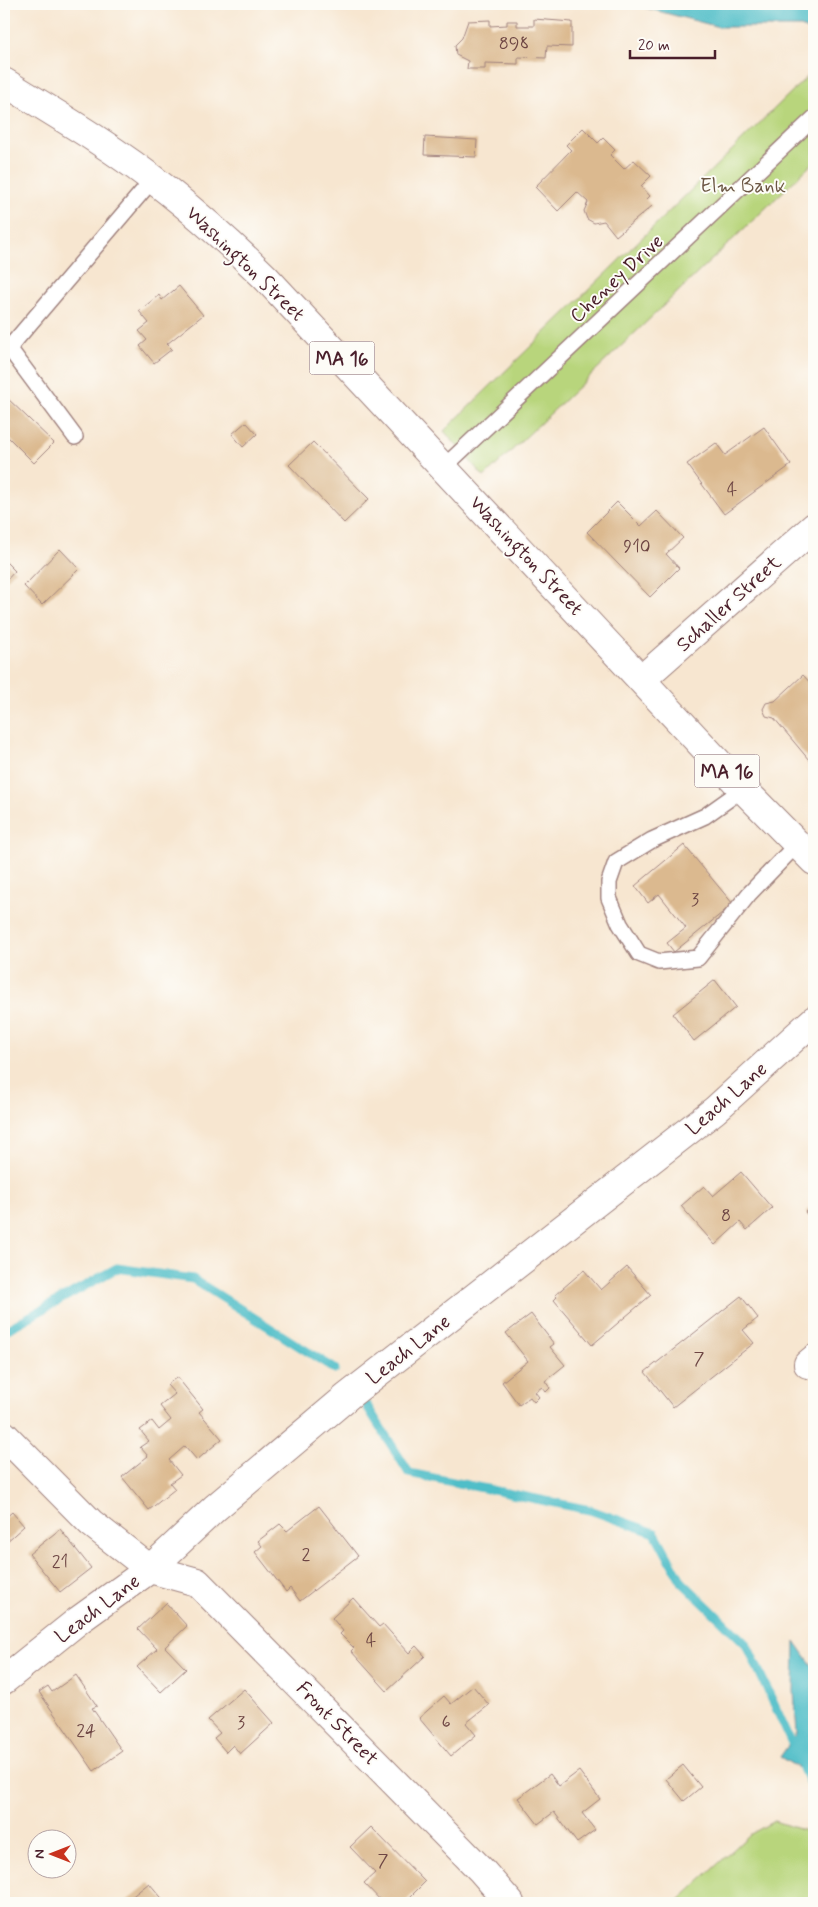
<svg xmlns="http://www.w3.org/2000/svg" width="818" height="1907" font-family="Mynerve,sans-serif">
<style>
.green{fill:#b8d57b;stroke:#817a53}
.water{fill:#50bec8;stroke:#4d6e7a}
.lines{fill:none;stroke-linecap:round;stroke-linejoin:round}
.stream{stroke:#50bec8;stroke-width:9}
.building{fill:#dbb98f}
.service-casing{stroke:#a0827e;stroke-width:18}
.minor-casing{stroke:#a0827e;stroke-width:30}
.primary-casing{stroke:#a0827e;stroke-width:30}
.service{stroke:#fff;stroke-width:15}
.minor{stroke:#fff;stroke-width:28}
.primary{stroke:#fff;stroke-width:28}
.labels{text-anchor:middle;stroke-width:4;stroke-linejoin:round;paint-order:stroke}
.number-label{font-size:18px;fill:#6e4644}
.shield{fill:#fdfcf7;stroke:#806168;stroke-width:1}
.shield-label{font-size:19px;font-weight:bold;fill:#4a1f2b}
.park-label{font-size:20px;fill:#6b5643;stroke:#fdfcf7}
.street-label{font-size:20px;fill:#4a1f2b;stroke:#fdfcf7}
</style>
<rect width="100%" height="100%" fill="#fdfcf7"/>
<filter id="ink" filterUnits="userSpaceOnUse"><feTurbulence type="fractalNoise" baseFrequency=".02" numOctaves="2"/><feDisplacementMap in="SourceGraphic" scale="10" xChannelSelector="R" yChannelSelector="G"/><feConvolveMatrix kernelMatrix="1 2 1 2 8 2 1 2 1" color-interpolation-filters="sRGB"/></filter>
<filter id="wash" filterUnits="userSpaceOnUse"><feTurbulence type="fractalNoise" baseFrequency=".0096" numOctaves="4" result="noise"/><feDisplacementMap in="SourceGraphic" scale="20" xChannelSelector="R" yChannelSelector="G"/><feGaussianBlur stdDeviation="1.12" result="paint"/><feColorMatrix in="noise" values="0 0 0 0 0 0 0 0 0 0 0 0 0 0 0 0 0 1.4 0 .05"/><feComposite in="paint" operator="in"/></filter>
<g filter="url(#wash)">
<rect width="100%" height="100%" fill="#f7e6d0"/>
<g class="green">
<path d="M814,70V162L484,477L444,431Z"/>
<path d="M774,1821L808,1832L814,1841V1903H676L749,1835Z"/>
</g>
<g class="water">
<path d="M631,4H814V33L801,27H719Z"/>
<path d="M795,1641L814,1668V1786L800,1769L780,1757L797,1733L794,1691Z"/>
</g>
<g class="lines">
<g class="stream">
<path d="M4,1331L117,1268L193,1279L335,1369"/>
<path d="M367,1406L409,1473L590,1510L655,1533L682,1582L747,1645L796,1752"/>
<path d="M802,1766L814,1793"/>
</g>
</g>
<g id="blocks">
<g class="building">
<path d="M534,19L572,22V47L547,46L546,58L518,57V64L485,63V69H467L468,61L456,55L455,45L462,38L468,21L490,20V26L507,25V21H517V26H534Z"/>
<path d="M583,128L598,143L603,138L615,150L610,155L624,169L634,160L651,176L641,186L650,196L646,200L652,206L616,236L604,221L594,223L587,219L584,211L588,202L577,192L558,211L535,187L571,150L566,145Z"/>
<path d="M425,137L477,140L476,157L424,155Z"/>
<path d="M179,286L203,315L167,344L172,349L154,363L140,346L147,340L139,331L149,323L139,311L159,295L162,300Z"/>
<path d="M4,395L54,443L34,463L4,433Z"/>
<path d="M246,422L257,434L243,447L232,434Z"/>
<path d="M764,427L791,465L724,514L687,464L716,443L725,455Z"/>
<path d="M313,442L369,499L344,523L289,465Z"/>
<path d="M617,502L641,526L657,511L683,538L666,554L679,568L650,597L587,532Z"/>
<path d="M60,549L79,569L42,605L24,586Z"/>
<path d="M4,560L15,571L4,583Z"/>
<path d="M803,675L814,687V766L774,718L766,716L763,709L766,703L775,701Z"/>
<path d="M684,845L733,904L674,952L667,943L686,928L659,894L648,903L635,886Z"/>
<path d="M715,980L736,1007L694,1041L673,1014Z"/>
<path d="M741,1172L772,1208L747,1230L740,1222L715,1245L681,1206L704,1186L713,1196Z"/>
<path d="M814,1203V1222L805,1212Z"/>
<path d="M627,1267L651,1295L592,1345L554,1300L557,1297L555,1295L584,1270L601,1290Z"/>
<path d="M741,1296L758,1318L743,1330L754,1343L673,1407L645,1372Z"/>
<path d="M531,1314L554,1344L550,1347L565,1365L545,1381L550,1388L546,1392L542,1387L535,1392L539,1397L534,1402L530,1397L519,1405L502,1382L528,1361L506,1333Z"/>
<path d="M177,1377L203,1409L199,1412L222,1439L197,1460L185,1446L169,1460L181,1475L170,1483L175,1489L149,1510L122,1477L148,1456L140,1447L149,1441L140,1430L152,1421L159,1430L171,1420L160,1406L175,1394L167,1385Z"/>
<path d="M319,1506L358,1556L300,1601L290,1588L286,1592L255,1552L262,1546L258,1541L280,1524L287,1531Z"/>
<path d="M12,1512L24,1526L4,1544V1519Z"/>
<path d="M60,1529L91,1568L60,1592L29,1554Z"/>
<path d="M353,1598L379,1627L383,1624L409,1653L416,1646L425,1656L387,1691L351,1651L354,1648L340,1634L343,1631L332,1618Z"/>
<path d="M166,1603L187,1626L165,1647L186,1669L161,1692L137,1667L157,1649L138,1629Z"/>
<path d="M76,1675L97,1706L92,1708L122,1751L94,1771L39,1692L48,1686L52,1692Z"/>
<path d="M473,1686L489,1705L466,1723L476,1735L451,1756L419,1718L444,1696L451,1704Z"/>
<path d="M244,1689L274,1723L240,1754L233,1745L226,1752L214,1738L220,1733L208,1720Z"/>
<path d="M683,1765L701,1787L684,1801L666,1779Z"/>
<path d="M579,1771L600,1799L582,1813L595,1830L577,1843L554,1812L538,1824L518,1798L550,1774L559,1786Z"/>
<path d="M371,1827L425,1882L404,1903H383L364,1883L375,1873L350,1847Z"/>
<path d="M149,1883L166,1903H124Z"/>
</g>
</g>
</g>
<g filter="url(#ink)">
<use href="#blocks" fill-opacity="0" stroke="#a0827e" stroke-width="1"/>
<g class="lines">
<defs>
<g id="service">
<path d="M75,437L9,348L153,179"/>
<path d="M444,467L814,118"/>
<path d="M743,789L705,816L652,840L616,862L609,882V898L620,924L639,954L659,962L698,958L749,894L797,844"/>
</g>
<g id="minor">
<path d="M642,679L814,527"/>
<path d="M808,1364L814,1359"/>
<path d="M4,1435L91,1523L150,1569L197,1582L482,1871L510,1903"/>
<path d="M4,1680L79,1620L150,1569L215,1508L348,1396L715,1110L814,1020"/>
</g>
<path id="primary" d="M4,82C60,116 117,150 168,191C202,218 234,247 265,277L743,789L814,861"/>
</defs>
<use href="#service" class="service-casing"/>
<use href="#minor" class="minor-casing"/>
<use href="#primary" class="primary-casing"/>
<use href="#service" class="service"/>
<use href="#minor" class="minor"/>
<use href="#primary" class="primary"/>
</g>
</g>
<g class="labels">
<g class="number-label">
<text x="514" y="49">898</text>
<text x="732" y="495">4</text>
<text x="637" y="552">910</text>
<text x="695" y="905">3</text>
<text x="726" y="1221">8</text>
<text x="699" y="1364">7</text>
<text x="306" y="1560">2</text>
<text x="60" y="1567">21</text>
<text x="371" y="1646">4</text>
<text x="446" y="1727">6</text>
<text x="241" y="1728">3</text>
<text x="86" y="1736">24</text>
<text x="383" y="1866">7</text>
</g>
<g class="shield">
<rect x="309.5" y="341.5" width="65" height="33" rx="4"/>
<rect x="694.5" y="754.5" width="65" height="33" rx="4"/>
</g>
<g class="shield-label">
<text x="342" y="365">MA 16</text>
<text x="727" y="778">MA 16</text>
</g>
<g class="park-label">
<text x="743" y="192">Elm Bank</text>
</g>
<g class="street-label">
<text transform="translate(246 263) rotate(44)" y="7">Washington Street</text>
<text transform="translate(616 278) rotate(-43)" y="7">Cheney Drive</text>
<text transform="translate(527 555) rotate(47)" y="7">Washington Street</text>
<text transform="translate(728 603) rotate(-42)" y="7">Schaller Street</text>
<text transform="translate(726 1098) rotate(-41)" y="7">Leach Lane</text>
<text transform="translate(408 1349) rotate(-38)" y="7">Leach Lane</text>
<text transform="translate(97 1608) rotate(-37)" y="7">Leach Lane</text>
<text transform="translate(338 1723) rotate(46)" y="7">Front Street</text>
</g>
</g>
<rect width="818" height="1907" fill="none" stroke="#fdfcf7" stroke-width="20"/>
<g transform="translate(52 1854) rotate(270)"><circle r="24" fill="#fdfcf7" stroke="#b5a4a5"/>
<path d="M0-4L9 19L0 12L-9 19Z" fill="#c8321e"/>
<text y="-8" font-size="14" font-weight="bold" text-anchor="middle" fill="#4a1f2b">N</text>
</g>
<path d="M630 50v8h85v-8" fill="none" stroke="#4a1f2b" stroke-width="2.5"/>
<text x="638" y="50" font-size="15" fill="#4a1f2b" stroke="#fdfcf7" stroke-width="4" paint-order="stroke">20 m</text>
</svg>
